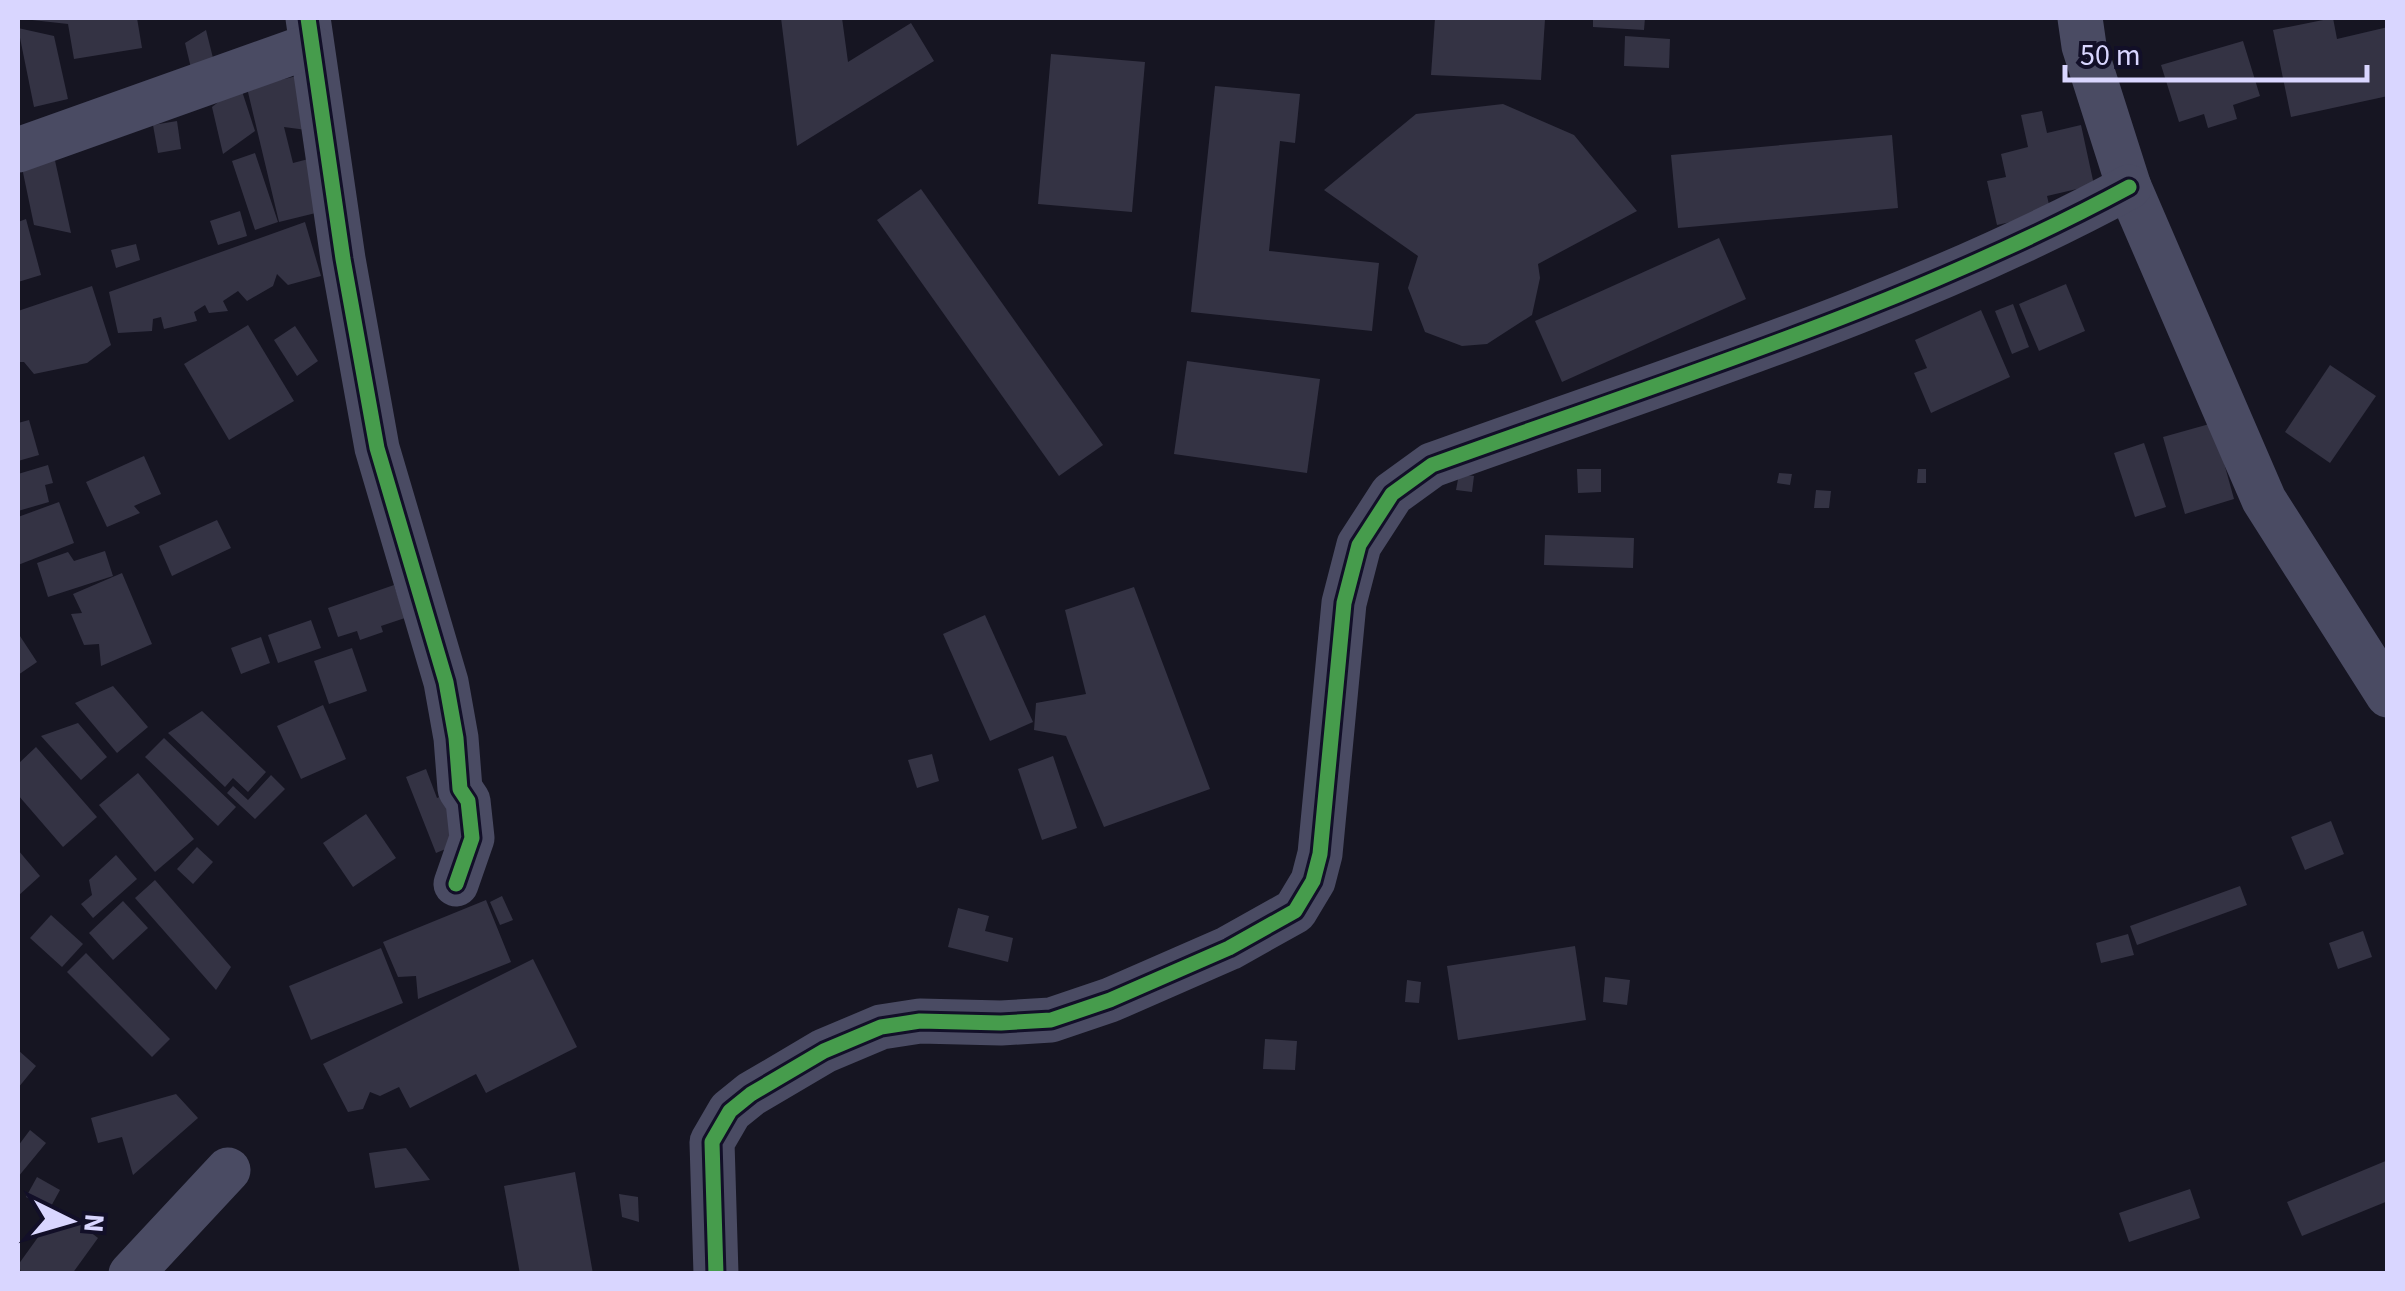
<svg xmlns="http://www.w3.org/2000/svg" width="2405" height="1291" font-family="'Source Sans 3',sans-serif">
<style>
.building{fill:#343344}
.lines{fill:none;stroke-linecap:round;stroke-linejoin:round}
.minor{stroke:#4a4b63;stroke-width:45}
.cycleway-casing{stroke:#120f28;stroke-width:21}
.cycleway{stroke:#469c4c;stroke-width:15}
</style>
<rect width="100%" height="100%" fill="#161522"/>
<g class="building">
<path d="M32,18H137L142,48L74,59L68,24L32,20Z"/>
<path d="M781,18H842L848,62L911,23L934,61L797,146Z"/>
<path d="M1435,18L1545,19L1541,80L1431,75Z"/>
<path d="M1593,18H1645L1644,30L1593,27Z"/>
<path d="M2333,18L2337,39L2388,27V96L2291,117L2273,30Z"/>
<path d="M18,28L54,36L68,99L34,107Z"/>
<path d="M206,30L214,62L191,68L185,43Z"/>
<path d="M1625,36L1670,39L1669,68L1624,66Z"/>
<path d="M2243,41L2260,96L2233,105L2237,119L2208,128L2204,114L2179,122L2161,65Z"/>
<path d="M1051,54L1145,62L1132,212L1038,204Z"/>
<path d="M301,75L314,131L284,127L293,163L320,156L332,209L279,222L247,88Z"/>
<path d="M240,85L255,131L223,154L212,107Z"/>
<path d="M1215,86L1300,94L1295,143L1280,141L1269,251L1379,263L1372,331L1191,312Z"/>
<path d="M1503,104L1574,135L1637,211L1538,264L1540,278L1532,315L1487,344L1462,346L1425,332L1408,288L1418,256L1324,190L1416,114Z"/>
<path d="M2042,111L2047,133L2081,125L2094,185L2047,196L2051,213L1997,225L1987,181L2006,177L2001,154L2028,147L2021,115Z"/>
<path d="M177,121L181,149L158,153L153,125Z"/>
<path d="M1892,135L1898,208L1678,228L1671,155Z"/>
<path d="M255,153L278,222L255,230L232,161Z"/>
<path d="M54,156L71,233L34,225L21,163Z"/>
<path d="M921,189L1103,445L1059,476L877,220Z"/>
<path d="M240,211L247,236L218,245L210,221Z"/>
<path d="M26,219L41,275L18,282V222Z"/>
<path d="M305,222L321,276L288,285L277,274L273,286L247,301L238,291L223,301L228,311L209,313L205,305L194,312L197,321L164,329L161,317L153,319L152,331L118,333L109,292Z"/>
<path d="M1719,238L1746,299L1562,382L1535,321Z"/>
<path d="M136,244L140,260L116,268L111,250Z"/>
<path d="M2066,284L2085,331L2039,351L2019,304Z"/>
<path d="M92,286L111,345L87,363L34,374L24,362H18V311Z"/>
<path d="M2013,304L2029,347L2012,354L1995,311Z"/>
<path d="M1981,310L2010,377L1931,413L1914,373L1927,368L1915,340Z"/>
<path d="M248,325L294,401L229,440L184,364Z"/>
<path d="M295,326L318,361L297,376L274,340Z"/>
<path d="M1187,361L1320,379L1307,473L1174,454Z"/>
<path d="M2330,365L2376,396L2330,463L2285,432Z"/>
<path d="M29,420L39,455L18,461V423Z"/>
<path d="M2213,423L2234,499L2185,514L2163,437Z"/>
<path d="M2144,443L2166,507L2135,517L2114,453Z"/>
<path d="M144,456L161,494L134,506L140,513L107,527L86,482Z"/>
<path d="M48,465L53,483L45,485L49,502L18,511V474Z"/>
<path d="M1577,469H1601V492L1578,493Z"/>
<path d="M1918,469H1926V483H1917Z"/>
<path d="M1779,473L1792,474L1790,485L1777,483Z"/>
<path d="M1459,474L1474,476L1472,492L1456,490Z"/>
<path d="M1816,490L1831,491L1829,508H1814Z"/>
<path d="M59,502L74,543L18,565V517Z"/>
<path d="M217,520L231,548L172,576L159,546Z"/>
<path d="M1545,535L1634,538L1633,568L1544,565Z"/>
<path d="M105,551L113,576L48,597L37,563L68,552L74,561Z"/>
<path d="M122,573L152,644L101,666L99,644L84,645L71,614L82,613L73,594Z"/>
<path d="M394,585L405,618L381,626L383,632L360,640L357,631L338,637L328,608Z"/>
<path d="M1134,587L1210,789L1104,827L1066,736L1034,730L1036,703L1086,694L1065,610Z"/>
<path d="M985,615L1033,722L990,741L943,634Z"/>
<path d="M311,620L321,648L278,663L268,635Z"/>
<path d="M18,633L37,662L18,675Z"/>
<path d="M261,637L270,663L241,674L231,648Z"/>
<path d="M352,648L367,691L329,704L314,661Z"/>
<path d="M113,686L148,727L117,753L75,703Z"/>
<path d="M323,705L346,759L301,779L277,726Z"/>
<path d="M202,711L266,772L248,792L233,778L225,787L168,733Z"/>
<path d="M78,723L107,757L81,780L41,736Z"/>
<path d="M164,738L236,807L218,826L145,757Z"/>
<path d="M36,747L97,817L63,847L18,795V764Z"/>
<path d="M932,754L939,781L917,788L908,760Z"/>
<path d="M1053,756L1077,828L1042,840L1018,769Z"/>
<path d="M426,769L437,798L460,789L472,838L436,853L406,777Z"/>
<path d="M138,773L194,839L155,872L99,805Z"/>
<path d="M271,775L285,789L255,819L227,793L233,786L248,800Z"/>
<path d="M366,814L396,858L353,887L323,843Z"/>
<path d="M2331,821L2344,854L2305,870L2291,837Z"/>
<path d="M197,847L213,862L193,884L177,869Z"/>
<path d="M18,850L40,876L18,896Z"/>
<path d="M116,855L137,879L93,918L81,904L92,895L89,880Z"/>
<path d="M155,880L231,967L216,990L135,898Z"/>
<path d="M2240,886L2247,905L2137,945L2130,926Z"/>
<path d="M502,896L513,920L500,925L490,902Z"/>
<path d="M486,900L511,962L418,999L416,976L398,977L383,942Z"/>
<path d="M123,901L148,928L113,960L89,933Z"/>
<path d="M958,908L989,916L985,931L1013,938L1008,962L948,947Z"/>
<path d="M51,915L83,944L62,967L30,938Z"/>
<path d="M2363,931L2372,957L2338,969L2329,943Z"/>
<path d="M2128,934L2134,955L2101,963L2096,943Z"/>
<path d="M1575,946L1586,1020L1458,1040L1447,966Z"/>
<path d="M381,948L403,1003L311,1040L289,986Z"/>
<path d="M86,953L170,1039L152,1057L67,972Z"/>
<path d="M533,959L577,1047L486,1093L476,1074L410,1108L399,1087L380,1096L370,1092L363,1109L348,1112L323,1064Z"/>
<path d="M1605,977L1630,980L1627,1005L1603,1002Z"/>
<path d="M1407,980L1421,982L1419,1003L1405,1002Z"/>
<path d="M1265,1039L1297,1041L1295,1070L1263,1069Z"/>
<path d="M18,1050L36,1066L18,1088Z"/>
<path d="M176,1094L198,1118L133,1175L122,1137L98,1143L91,1118Z"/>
<path d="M30,1130L46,1143L18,1177V1146Z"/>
<path d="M406,1148L430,1180L375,1188L369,1153Z"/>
<path d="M2388,1160V1201L2302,1236L2287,1202Z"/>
<path d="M575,1172L593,1274H520L504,1186Z"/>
<path d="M37,1177L60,1190L49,1210L26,1197Z"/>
<path d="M2190,1189L2200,1218L2129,1242L2119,1213Z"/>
<path d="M619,1194L638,1197L639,1222L622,1217Z"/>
<path d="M59,1208L98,1238L72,1274H22L18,1265Z"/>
</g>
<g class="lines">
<g class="minor">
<path d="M308,18L343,259L377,448L446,682L456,738L460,789L468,801L472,838L456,884"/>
<path d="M2080,18L2084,46L2129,187L2264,500L2388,695"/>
<path d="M18,150L310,46"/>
<path d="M131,1274L228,1170"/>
<path d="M716,1274L712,1142L730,1111L751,1094L824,1051L881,1027L920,1021L1001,1023L1051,1020L1110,1000L1229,948L1295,911L1313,881L1320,854L1344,603L1359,545L1392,494L1432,465C1667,380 1909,306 2129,187"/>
</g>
<defs>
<g id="cycleway">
<path d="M308,18L343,259L377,448L446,682L456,738L460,789L468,801L472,838L456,884"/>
<path d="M716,1274L712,1142L730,1111L751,1094L824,1051L881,1027L920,1021L1001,1023L1051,1020L1110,1000L1229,948L1295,911L1313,881L1320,854L1344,603L1359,545L1392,494L1432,465C1667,380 1909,306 2129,187"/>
</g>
</defs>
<use href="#cycleway" class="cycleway-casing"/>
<use href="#cycleway" class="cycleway"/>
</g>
<rect width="2405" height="1291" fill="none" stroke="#d9d6ff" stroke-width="40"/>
<g transform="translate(70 1221) rotate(95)" stroke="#120f28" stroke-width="8" paint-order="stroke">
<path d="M0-8L18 38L0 25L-18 38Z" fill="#d9d6ff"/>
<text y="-15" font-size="28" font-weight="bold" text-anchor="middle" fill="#d9d6ff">N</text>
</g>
<path d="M2065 65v15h302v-15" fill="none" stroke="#d9d6ff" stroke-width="5"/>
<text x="2080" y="65" font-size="30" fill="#d9d6ff" stroke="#120f28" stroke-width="8" paint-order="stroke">50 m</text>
</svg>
